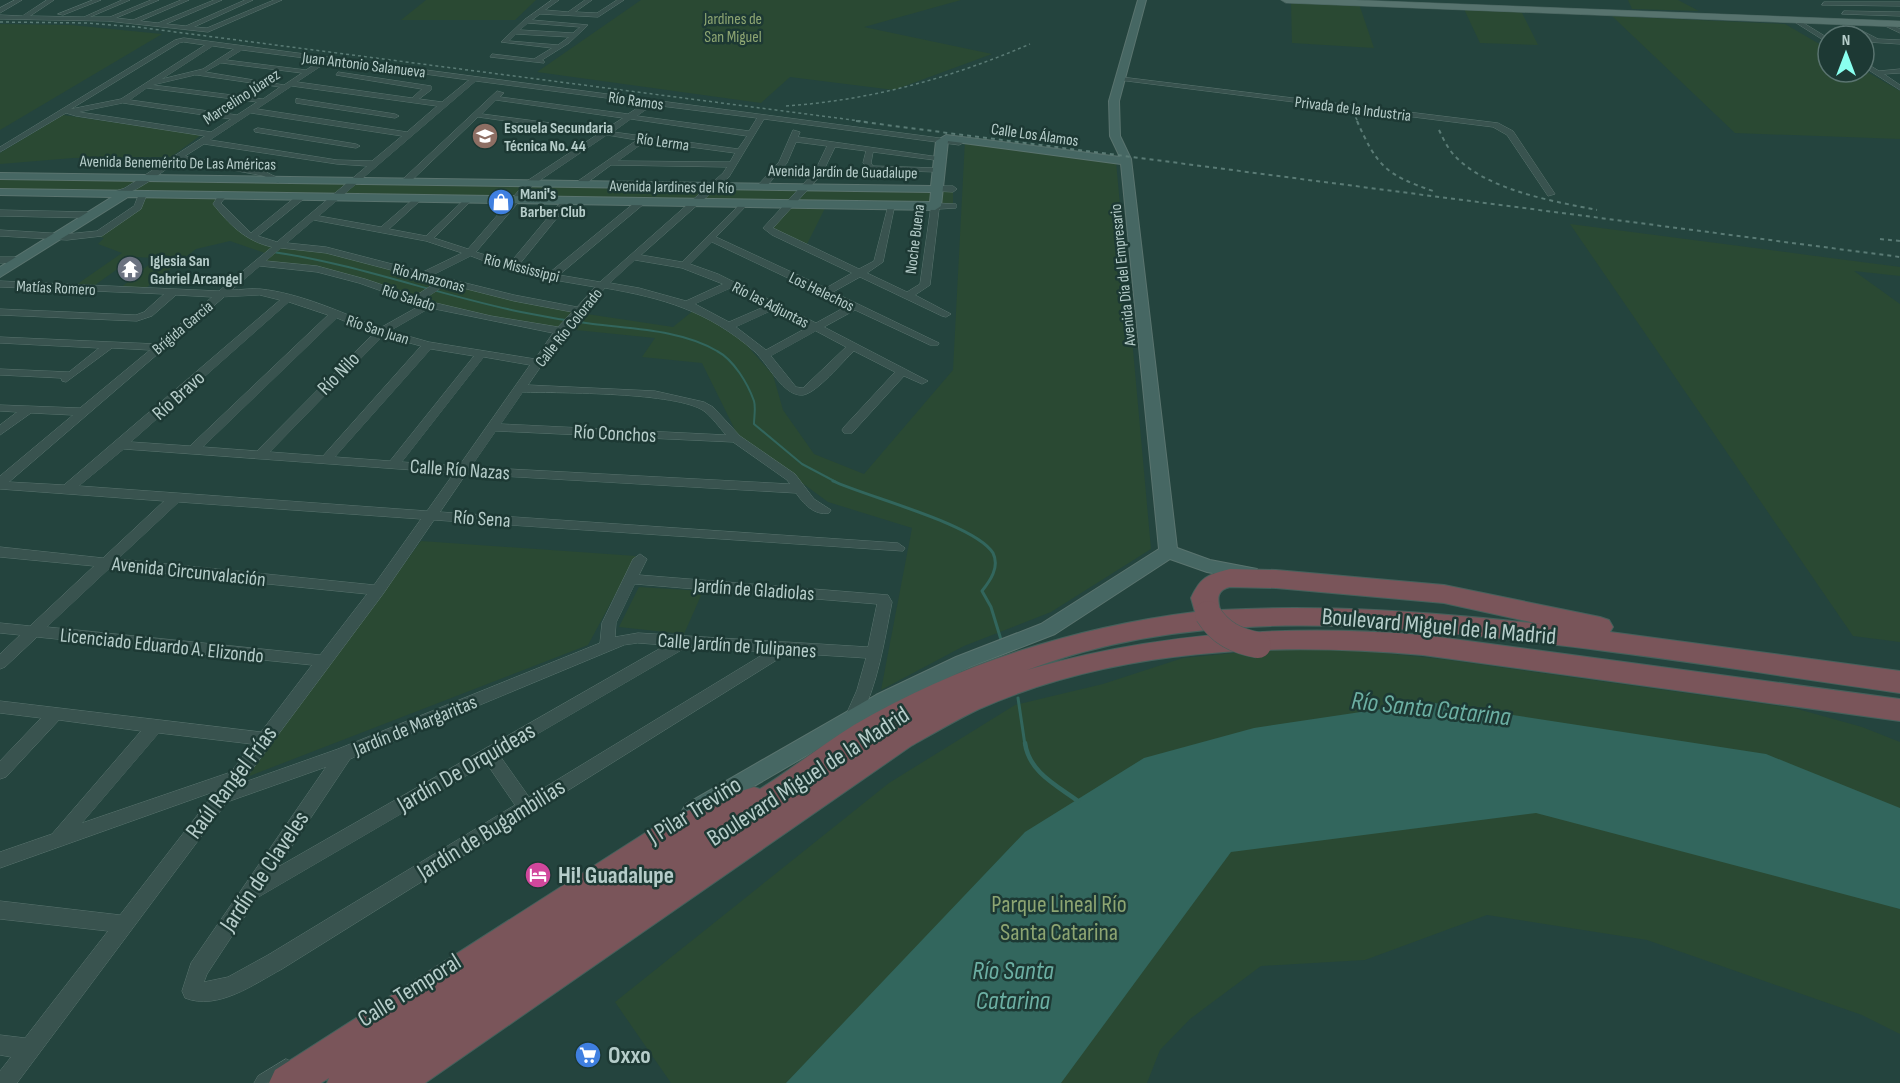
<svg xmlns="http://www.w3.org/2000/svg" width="1900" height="1083" font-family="'Sofia Sans Condensed',sans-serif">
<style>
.green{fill:#2a4933}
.water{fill:#32665d}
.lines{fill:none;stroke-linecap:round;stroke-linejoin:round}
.stream-far2{stroke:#32665d;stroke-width:2}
.stream-far1{stroke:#32665d;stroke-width:3}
.stream{stroke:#32665d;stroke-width:4.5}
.street-casing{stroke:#5a746f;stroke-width:1}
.secondary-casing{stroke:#5a746f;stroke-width:2}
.primary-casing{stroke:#45605b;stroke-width:1}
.highway-casing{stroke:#46615c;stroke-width:2}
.street{fill:#39534f;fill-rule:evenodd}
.secondary{fill:#466763;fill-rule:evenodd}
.primary{fill:#57736e;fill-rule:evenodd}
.highway{fill:#7a555a;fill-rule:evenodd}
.rail-far1{stroke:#5a7b75;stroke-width:1.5;stroke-dasharray:3 3;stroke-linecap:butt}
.rail{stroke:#5a7b75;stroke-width:2;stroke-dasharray:4 4;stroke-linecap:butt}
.highway-bridge-casing{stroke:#46615c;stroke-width:27;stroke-linecap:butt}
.highway-bridge{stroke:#7a555a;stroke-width:26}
.labels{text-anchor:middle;stroke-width:5;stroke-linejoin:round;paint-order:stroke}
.far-park-label{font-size:16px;fill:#8da572;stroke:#1d3934}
.far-street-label{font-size:16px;fill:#b6cdca;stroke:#1d3934}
.far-poi-label{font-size:16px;font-weight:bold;fill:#b6cdca;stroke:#1d3934;text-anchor:start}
.street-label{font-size:20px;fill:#b6cdca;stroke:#1d3934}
.near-street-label{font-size:24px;fill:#b6cdca;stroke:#1d3934}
.near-poi-label{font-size:24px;font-weight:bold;fill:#b6cdca;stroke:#1d3934;text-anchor:start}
.near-park-label{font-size:24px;fill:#8da572;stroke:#1d3934}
.near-water-label{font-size:26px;font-style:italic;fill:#6cafa3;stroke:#1d3934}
</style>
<rect width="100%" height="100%" fill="#24443e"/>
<g class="green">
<path d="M426,0H536L515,20H401Z"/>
<path d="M641,0H961L864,27L992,54L894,90L790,77L761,103L537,72Z"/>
<path d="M1628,0H1678L1699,11L1632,9Z"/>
<path d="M1291,2L1359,4L1374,48L1292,43Z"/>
<path d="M1464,9L1521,11L1538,45L1480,43Z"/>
<path d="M1612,16L1785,24L1828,49V72H1864V70L1900,91V139L1735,133Z"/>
<path d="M0,24L71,25L162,34L0,130Z"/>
<path d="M63,115L201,135L171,157L73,158L0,164V153Z"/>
<path d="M965,140L1116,161L1151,549L1051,612L964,646L881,690L912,528L828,502L738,436L702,363L642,357L655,338L576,330L580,313L673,327L694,310L743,341L773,375L783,410L814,454L864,474L953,370Z"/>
<path d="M0,178L139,179L117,192L0,191Z"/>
<path d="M148,179L349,182L334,195L129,192Z"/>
<path d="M356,180L953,189V206L337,197Z"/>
<path d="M143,194L223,195L217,200L246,233L279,245H294L579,310L560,331L429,305L340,274L258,263L268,254L230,241L196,249L142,291L118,290L157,258L134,257L91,288L73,287L122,253L98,244L104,238L94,235L138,207Z"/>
<path d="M790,208H825L807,244L772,228Z"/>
<path d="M1570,224L1900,267V276L1854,271L1900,304V642L1853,636Z"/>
<path d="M421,541L636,556L588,645L247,777Z"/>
<path d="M639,587L703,591L684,634L619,627Z"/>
<path d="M1274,649H1344L1442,659L1794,708L1862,727L1900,742V1034L1862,1015L1647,940L1487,915L1365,960L1261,966L1190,1019L1160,1050L1147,1083H671L615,1002L889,783L1015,705L1103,684L1183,658Z"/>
</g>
<path class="water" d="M1428,702L1766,754L1900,808V909L1536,813L1231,852L1061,1083H786L1025,832L1144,758L1254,728Z"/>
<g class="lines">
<path class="stream-far2" d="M273,252C357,264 438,295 521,312C545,317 569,321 593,324C633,329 682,330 717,351C734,360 748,384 754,401C756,408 754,417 754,424L802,464L836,482"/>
<g class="stream-far1">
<path d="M833,481C867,497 975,524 993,553C1000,567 990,581 982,591L991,607L1002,643"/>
<path d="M1018,698L1025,745"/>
</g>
<path class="stream" d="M1025,743C1029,772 1056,785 1078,801"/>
<defs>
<g id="street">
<path d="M15,0H22L0,13V8Z"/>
<path d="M47,0H54L30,16L84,17L122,0H130L90,17H110L151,0H159L116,18L133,20L181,0H189L140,21L158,23L214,0H222L166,24L186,26L245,0H253L194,27L207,28L274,0H282L208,32L108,21L0,19V15L22,16Z"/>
<path d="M93,0H101L63,15L58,14Z"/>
<path d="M552,0H559L545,10L568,12L585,0H592L575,12L597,13L617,0H624L598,17L540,14L532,20L588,25L569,43L542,60L544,61V63L490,57L492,54L534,59L552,48L501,42L524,20ZM528,23L580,27L573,33L520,30ZM516,34L569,37L558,45L509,41Z"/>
<path d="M1824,2H1900V6L1822,5Z"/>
<path d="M1844,11L1900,12V16L1842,14Z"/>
<path d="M1793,19H1797L1828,38V43L1793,21Z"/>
<path d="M1839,21H1843L1878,39L1900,40V44L1867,42L1868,39L1839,23Z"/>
<path d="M1885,22L1900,29V33L1883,25Z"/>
<path d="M184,38L962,141L963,143L959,145L764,119L729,177L641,255L682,262L744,200L748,203L747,205L716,237L826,288L852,273L772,235L763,228L815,171L827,146L796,142L787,163L765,188H759V184L779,162L793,130L800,132L798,137L939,157H942V161L873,152L871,163L873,166L938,168L942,170L938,172L870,170L863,163L866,151L835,147L822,174L773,228L859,269L874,261L888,206L895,204L883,262L867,273L907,292L920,284L931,206L935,203L956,204V208L939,209L930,285L915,295L951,314L946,317L942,316L860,277L833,292L939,343L938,345H930L855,310L824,327L928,381L922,384L904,376L852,433H844L842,430L844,427L895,372L854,351C843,361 817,393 803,395C783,397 768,363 754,351C708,311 663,298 605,288L564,333L528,385L655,391L704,402L713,407L740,436L795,474L814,499L831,510L829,513C814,516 803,503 796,493L466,474L440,512L898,543L905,548L903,551L434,520L383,594L242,783L338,749L600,643L602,623L633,559L640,554L647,559L639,575L888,595L892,602C884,643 878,684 859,721L853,723L847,721L845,717L857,690L866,658L788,653L282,969C254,984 218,1011 185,998L182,991L191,963L326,767L227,802L17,1083H0V1071L11,1057L0,1055V1035L25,1038L108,931L0,919V901L120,915L216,791L0,868V852L52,834L141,731L59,720L6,777L0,779V761L41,718L0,713V701L261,732L312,665L37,637L5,667L0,669V654L20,635L0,633V623L30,626L94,566L0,557V547L103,558L164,501L0,489V476L73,415L31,413L0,435V425L17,412L0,411V405L80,408L150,350L112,348L66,382L62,381L61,378L0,375V369L69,372L99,348L0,343V337L157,344L212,297L176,295L152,316L137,321L0,315V309L136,315L144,312L164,294L0,287V281L219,291L272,247C245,241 229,224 213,204L220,193L227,195L221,203L251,233L299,194H305V198L258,236L277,242L367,166L337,164L204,144L185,156L266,172L282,180L278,183L264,176L179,160C164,170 134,196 116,195V191L125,188L205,136L76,116L66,113L0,152V147L175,40ZM184,42L205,45L121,99L71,109L179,43ZM213,46L234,49L203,69L162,79ZM242,50L321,60L306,70L226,60ZM329,61L469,80L442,102L419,99L431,90V86L338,72L336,75L422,89L412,98L297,82ZM221,63H222L302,73L284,85L205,72ZM195,75H197L280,87L263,99L153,85ZM476,81L645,103L628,114L500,97L504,93L497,91L403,179V183H409L478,117L598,134L527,181L468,249L434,238L471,201V197L468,196L426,236L389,229L421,200V196L418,195L381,227L319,216ZM292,86L437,106L407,132L257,109ZM147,88L257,102L237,115L130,100ZM496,100L623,118L604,130L482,114ZM123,103L231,119L211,132L79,112ZM653,105L757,118L749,131L637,116ZM251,113L402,136L372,161L337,160L210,140ZM631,119L747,136L738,149L613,132ZM607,135L637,140L578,181V185H584L611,165L727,167L723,173L600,282L559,275L645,203V199H639L549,273L518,266L570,202V198H564L510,263L476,252L533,185ZM646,141L735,153L730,162L618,161ZM314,220L426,241L462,253L423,272L326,247L287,243ZM712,242L847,306L816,323L718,274L690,264ZM281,248L326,253L437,282L415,296L365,279L317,266L266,261ZM471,256L508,270L531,276L595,287L577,307L514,295L433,275ZM635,260L682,268L723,284L686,301L639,288L610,283ZM260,266L317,272L359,283L421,305L380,328C343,313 300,293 260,289C251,288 241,290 232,290ZM447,284L514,301L572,312L558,327L491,316L423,300ZM731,288L766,306L729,322L695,304ZM260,295L280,300L64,485L9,482L224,297ZM289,302L328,315L190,446L131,442ZM430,308L553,333L535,359L429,342L390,331ZM773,310L808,327L766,350L736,327ZM337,318L374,333L257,451L203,447ZM816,331L846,347L803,388L796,387L771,356ZM383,336L421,346L323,456L270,452ZM431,349L474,356L390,461L335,457ZM484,357L530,365L459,466L402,462ZM523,392C560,393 677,392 704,411C712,417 719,427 726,435L501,424ZM496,431L733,442L787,480L790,484L471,467ZM124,449L454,473L427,511L79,486ZM179,502L421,519L374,585L118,559ZM110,568L367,594L320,655L47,627ZM635,584L877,604L868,647L638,633L615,637L616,623ZM638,643L666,645L278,867L350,759L624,645ZM687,647L767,652L529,797L500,756ZM159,733L252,744L231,772L82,823ZM487,764L515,805L268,955L228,977L204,982L207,974L257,898Z"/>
<path d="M1864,62L1879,71L1900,69V73L1884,74L1900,85V90L1864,67Z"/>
<path d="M1121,77L1498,123L1513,131L1555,194L1548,196L1507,135L1493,127L1119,80Z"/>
<path d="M299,99L395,114L399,116L395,118L296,103V99Z"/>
<path d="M258,128L356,144L360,146L356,148L255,132L254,130Z"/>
<path d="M936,186H953L957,189L953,192L933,191L932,189Z"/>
<path d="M140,192L147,194L141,209L102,236L67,240L0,236V230L67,234L97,231L134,206Z"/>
<path d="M0,210L89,212L93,215L89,218L0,216Z"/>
<path d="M0,257H19L24,260L19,263H0Z"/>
<path d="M286,1059L293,1062L296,1069C289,1083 271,1083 254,1083L258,1076Z"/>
</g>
<path id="secondary" d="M1138,0H1146L1119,101L1120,136L1131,159L1177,548L1210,560L1257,569L1259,574L1257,579L1250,580L1207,572L1170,559L1055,634L970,667L890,707L694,821L686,818L682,811L686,804L876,695L956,657L1041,624L1159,549L1121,164L948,141L941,206L935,210L128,197L0,277V267L112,197L0,195V189L930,202L931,192L0,179V173L931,186L936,141L946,135L1120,157L1110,136L1109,101Z"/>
<path id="primary" d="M1281,0H1356L1900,21V27L1286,3Z"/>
<path id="highway" d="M1230,569L1276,570L1444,585L1600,617L1609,620L1613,627L1610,632L1900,671V693C1774,675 1649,655 1523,641C1358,622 1186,610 1027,670C1157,632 1288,624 1423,635L1900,699V721L1423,655C1275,642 1117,648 979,709C956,720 934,733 911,746L425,1083H327L329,1078L321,1083H269L275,1070L653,828L706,802L754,787L760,789C792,769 822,745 854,725C957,664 1076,627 1195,612L1191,598C1201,576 1208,575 1230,569ZM1230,587L1276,588L1444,603L1540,624C1433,612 1327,604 1220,610C1217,598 1217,590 1230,587Z"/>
</defs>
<use href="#street" class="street-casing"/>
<use href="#secondary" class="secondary-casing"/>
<use href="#primary" class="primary-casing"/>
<use href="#highway" class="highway-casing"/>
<use href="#street" class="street"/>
<use href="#secondary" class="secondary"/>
<use href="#primary" class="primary"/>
<use href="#highway" class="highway"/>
<g class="rail-far1">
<path d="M0,22L86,23L137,27L868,122"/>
<path d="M786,106C872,100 951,78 1030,44"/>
<path d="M1353,112L1358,122"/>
</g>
<g class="rail">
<path d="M856,121L1900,257"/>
<path d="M1357,121C1377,166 1386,175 1433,191"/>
<path d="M1439,130C1443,138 1447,147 1453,154C1485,190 1552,201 1597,210"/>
<path d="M1880,239L1900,241"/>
</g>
<defs>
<path id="highway-bridge" d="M1208,614C1220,633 1236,641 1258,645"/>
</defs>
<use href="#highway-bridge" class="highway-bridge-casing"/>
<use href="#highway-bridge" class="highway-bridge"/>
</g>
<defs>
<symbol id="school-disc" viewBox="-11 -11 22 22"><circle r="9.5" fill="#8d6e63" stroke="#1d3934"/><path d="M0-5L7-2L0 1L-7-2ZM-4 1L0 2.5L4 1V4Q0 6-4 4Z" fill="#fff"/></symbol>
<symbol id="shop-disc" viewBox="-11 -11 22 22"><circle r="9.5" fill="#3f7fe0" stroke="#1d3934"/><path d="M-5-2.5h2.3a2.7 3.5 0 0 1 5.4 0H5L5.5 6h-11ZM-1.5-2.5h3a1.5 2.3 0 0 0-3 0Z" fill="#fff"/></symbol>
<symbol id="temple-disc" viewBox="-11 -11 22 22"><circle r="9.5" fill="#6b7280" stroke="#1d3934"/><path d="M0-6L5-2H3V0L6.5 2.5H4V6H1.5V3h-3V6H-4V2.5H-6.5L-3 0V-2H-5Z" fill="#fff"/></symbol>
<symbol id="hotel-disc" viewBox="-11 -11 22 22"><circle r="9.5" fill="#d1479c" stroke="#1d3934"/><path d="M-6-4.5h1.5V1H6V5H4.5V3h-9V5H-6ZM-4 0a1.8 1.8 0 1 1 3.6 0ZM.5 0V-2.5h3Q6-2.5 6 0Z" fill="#fff"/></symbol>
<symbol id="supermarket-disc" viewBox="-11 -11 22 22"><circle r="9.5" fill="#3f7fe0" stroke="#1d3934"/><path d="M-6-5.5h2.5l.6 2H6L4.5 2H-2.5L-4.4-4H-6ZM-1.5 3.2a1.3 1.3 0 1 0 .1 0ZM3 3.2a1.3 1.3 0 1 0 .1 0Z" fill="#fff"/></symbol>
</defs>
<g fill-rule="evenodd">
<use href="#school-disc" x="470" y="121" width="30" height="30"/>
<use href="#shop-disc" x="486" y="187" width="30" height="30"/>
<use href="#temple-disc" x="115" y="254" width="30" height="30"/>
<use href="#hotel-disc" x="523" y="860" width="30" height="30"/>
<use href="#supermarket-disc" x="573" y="1040" width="30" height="30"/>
</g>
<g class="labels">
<g class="far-park-label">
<text x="733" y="24">Jardines de<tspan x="733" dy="18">San Miguel</tspan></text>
</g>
<g class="far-street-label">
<text transform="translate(364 64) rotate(7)" y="6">Juan Antonio Salanueva</text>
<text transform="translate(241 96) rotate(-33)" y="6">Marcelino Júarez</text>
<text transform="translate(636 100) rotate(8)" y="6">Río Ramos</text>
<text transform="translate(1353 108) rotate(7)" y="6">Privada de la Industria</text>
<text transform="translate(1035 134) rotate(8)" y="6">Calle Los Álamos</text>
<text transform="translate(663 141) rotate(8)" y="6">Río Lerma</text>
<text transform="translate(178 162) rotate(1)" y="6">Avenida Benemérito De Las Américas</text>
<text transform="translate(843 171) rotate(1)" y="6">Avenida Jardín de Guadalupe</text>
<text transform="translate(672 186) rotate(1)" y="6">Avenida Jardines del Río</text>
<text transform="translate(914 239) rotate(-83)" y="6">Noche Buena</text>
<text transform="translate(522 267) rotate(14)" y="6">Río Mississippi</text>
<text transform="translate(1122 275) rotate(-96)" y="6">Avenida Día del Empresario</text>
<text transform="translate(429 277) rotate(15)" y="6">Río Amazonas</text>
<text transform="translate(56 287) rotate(3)" y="6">Matías Romero</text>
<text transform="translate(822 291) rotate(26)" y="6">Los Helechos</text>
<text transform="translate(409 297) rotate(18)" y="6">Río Salado</text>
<text transform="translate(771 304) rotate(27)" y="6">Río las Adjuntas</text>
<text transform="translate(182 327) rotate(-40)" y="6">Brígida García</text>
<text transform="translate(568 327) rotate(-51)" y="6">Calle Río Colorado</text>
<text transform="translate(378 329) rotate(18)" y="6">Río San Juan</text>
</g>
<g class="far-poi-label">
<text x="504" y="133">Escuela Secundaria<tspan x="504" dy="18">Técnica No. 44</tspan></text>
<text x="520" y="199">Mani's<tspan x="520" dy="18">Barber Club</tspan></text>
<text x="150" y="266">Iglesia San<tspan x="150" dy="18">Gabriel Arcangel</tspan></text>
</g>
<g class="street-label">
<text transform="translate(338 373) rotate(-46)" y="7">Río Nilo</text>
<text transform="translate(178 395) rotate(-42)" y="7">Río Bravo</text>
<text transform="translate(615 433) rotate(3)" y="7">Río Conchos</text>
<text transform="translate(460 469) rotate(4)" y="7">Calle Río Nazas</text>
<text transform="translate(482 518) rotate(4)" y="7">Río Sena</text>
<text transform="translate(189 571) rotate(6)" y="7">Avenida Circunvalación</text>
<text transform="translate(754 589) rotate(4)" y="7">Jardín de Gladiolas</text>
<text transform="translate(162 645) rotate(6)" y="7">Licenciado Eduardo A. Elizondo</text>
<text transform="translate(737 645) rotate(4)" y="7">Calle Jardín de Tulipanes</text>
<text transform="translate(415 725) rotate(-22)" y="7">Jardín de Margaritas</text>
</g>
<g class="near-street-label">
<text transform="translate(1439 626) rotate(5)" y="8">Boulevard Miguel de la Madrid</text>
<text transform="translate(466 767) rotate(-30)" y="8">Jardín De Orquídeas</text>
<text transform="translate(808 776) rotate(-33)" y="8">Boulevard Miguel de la Madrid</text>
<text transform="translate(231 782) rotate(-53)" y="8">Raúl Rangel Frías</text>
<text transform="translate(694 810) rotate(-32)" y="8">J Pilar Treviño</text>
<text transform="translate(491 829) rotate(-32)" y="8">Jardín de Bugambilias</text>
<text transform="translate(264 871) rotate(-56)" y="8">Jardín de Claveles</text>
<text transform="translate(409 990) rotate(-32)" y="8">Calle Temporal</text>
</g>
<g class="near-poi-label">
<text x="558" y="883">Hi! Guadalupe</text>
<text x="608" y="1063">Oxxo</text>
</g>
<g class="near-park-label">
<text x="1059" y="912">Parque Lineal Río<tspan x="1059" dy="28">Santa Catarina</tspan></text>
</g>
<g class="near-water-label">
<text transform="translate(1431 708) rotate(6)" y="9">Río Santa Catarina</text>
<text x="1013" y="979">Río Santa<tspan x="1013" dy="30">Catarina</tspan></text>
</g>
</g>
<g transform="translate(1846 54)"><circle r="28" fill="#1d3934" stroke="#5a7470" stroke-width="1.5"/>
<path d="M0-4.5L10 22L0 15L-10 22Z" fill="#89ffef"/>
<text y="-9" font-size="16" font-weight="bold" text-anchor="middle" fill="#b6cdca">N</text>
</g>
</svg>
